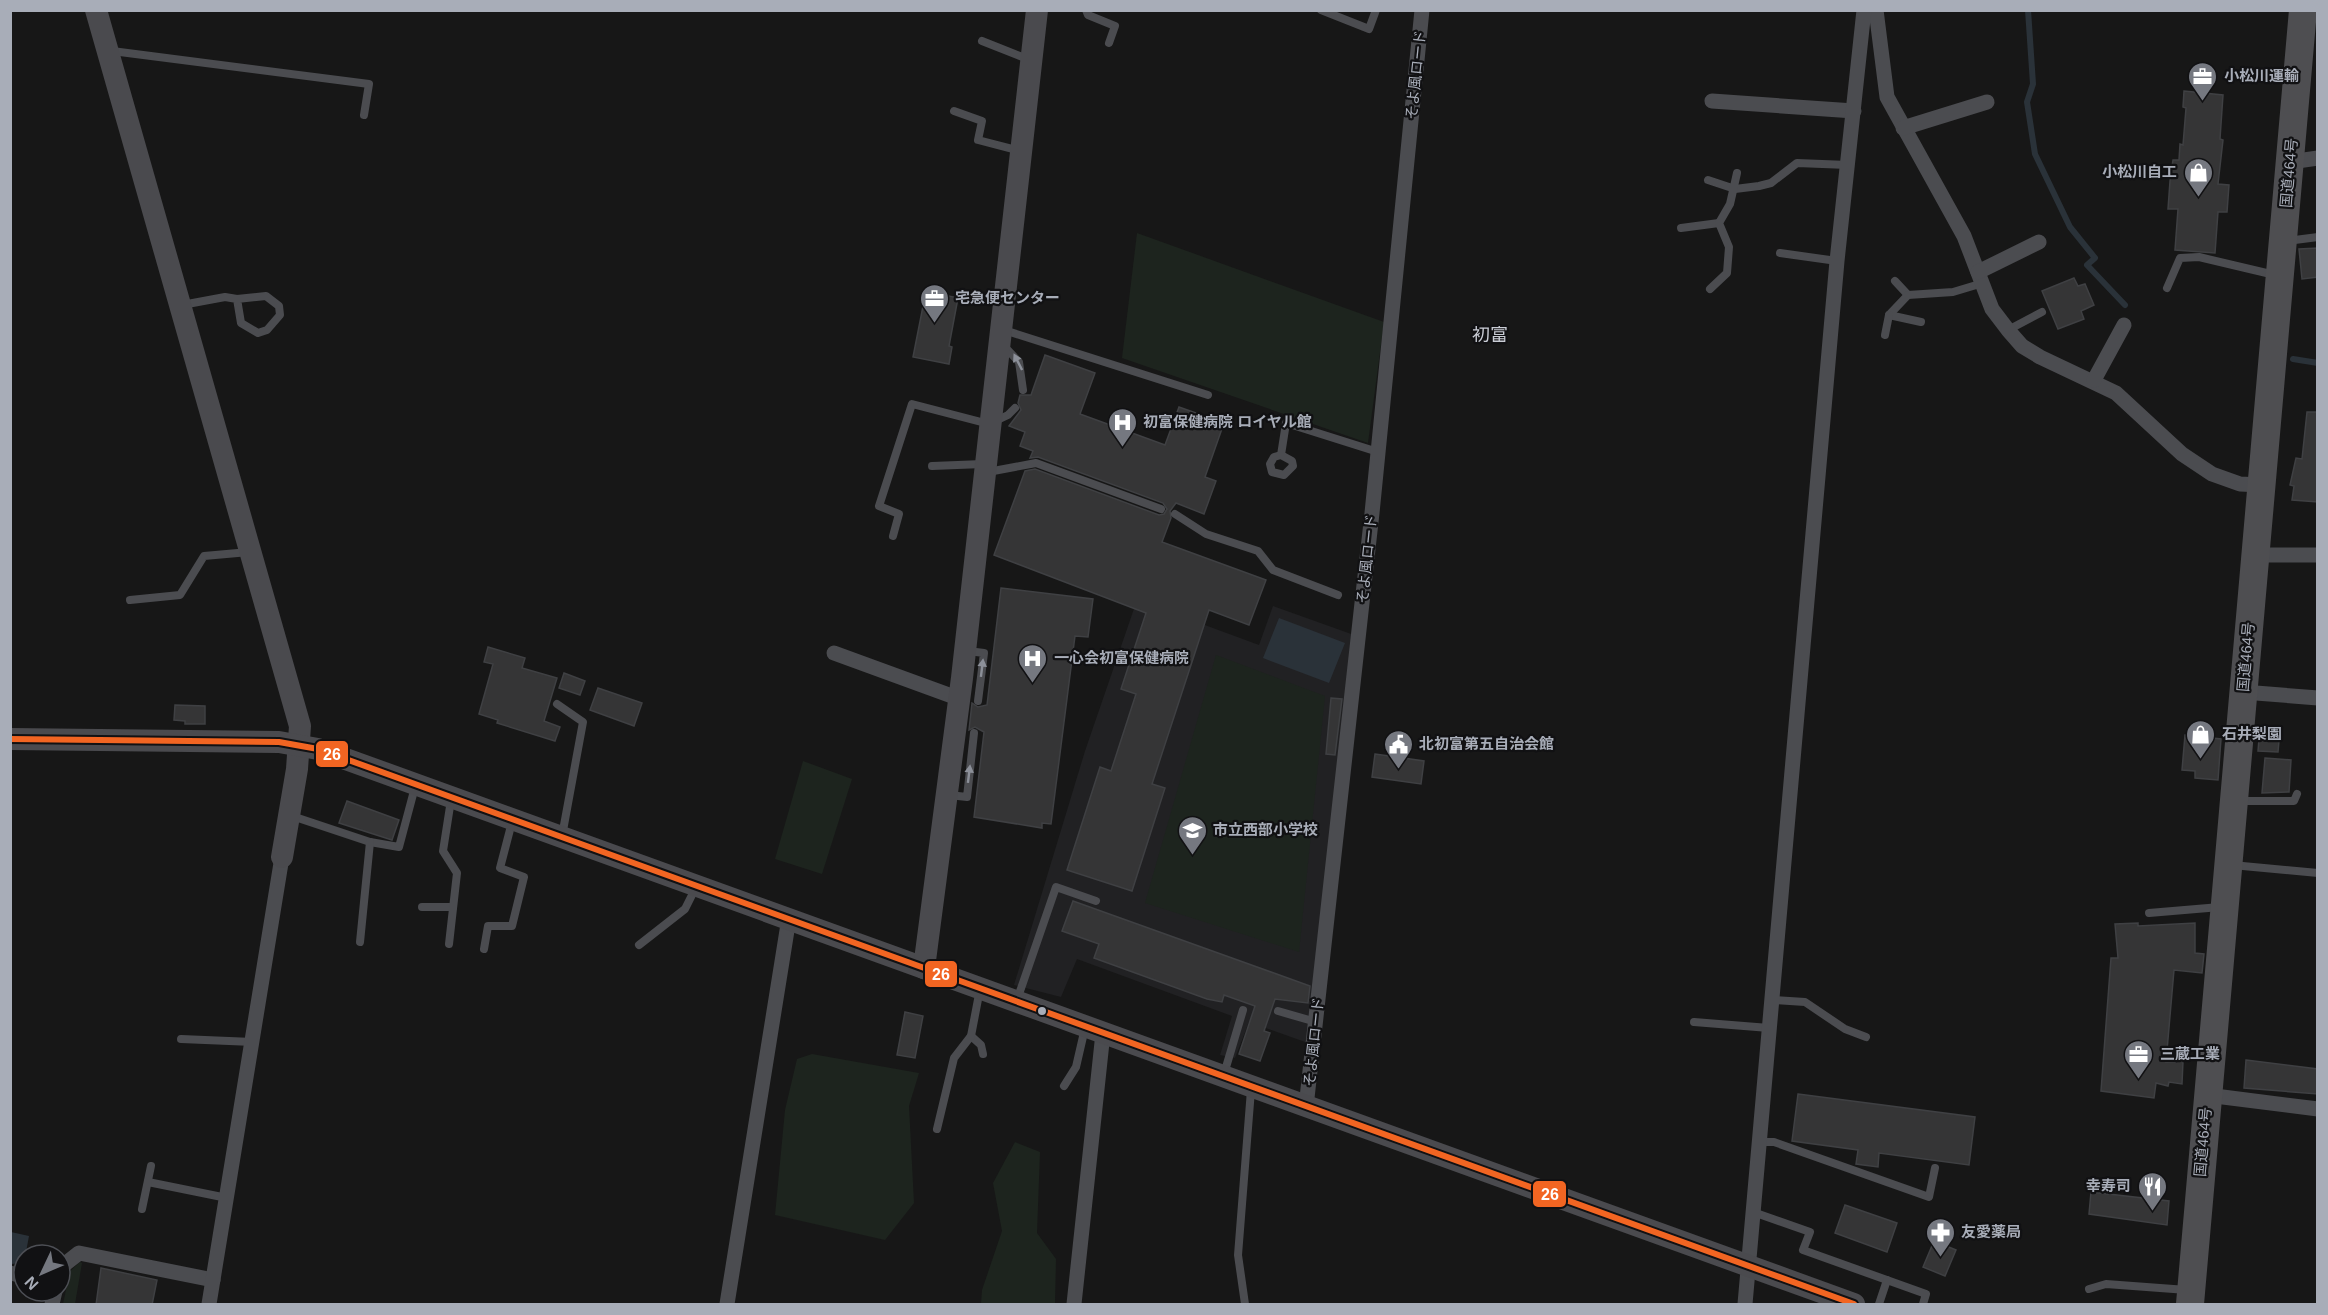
<svg xmlns="http://www.w3.org/2000/svg" width="2328" height="1315" font-family="Helvetica,'Noto Sans JP',sans-serif">
<style>
.built{fill:#212123}
.green{fill:#1d241e}
.water{fill:#2a3239}
.lines{fill:none;stroke-linecap:round;stroke-linejoin:round}
.stream{stroke:#2a3239;stroke-width:6}
.building{fill:#353536;stroke:#3f4043;stroke-width:1.5}
.lane{stroke:#4b4c50;stroke-width:8}
.street{stroke:#4b4c50;stroke-width:15}
.secondary{stroke:#4a4a4e;stroke-width:22}
.highway{stroke:#4e4e51;stroke-width:28}
.bus-1-casing{stroke:#111113;stroke-width:10}
.bus-1{stroke:#f26522;stroke-width:6}
.oneway{fill:#8c9099}
.bus-dot{fill:#a8adb8;stroke:#111113;stroke-width:2}
.labels{text-anchor:middle;stroke-width:4.5;stroke-linejoin:round;paint-order:stroke}
.street-label{font-size:15px;fill:#a8adb8;stroke:#111113}
.poi-label{font-size:15px;font-weight:bold;fill:#a8adb8;stroke:#111113;text-anchor:start}
.quarter-label{font-size:18px;fill:#c9ccd4;stroke:#111113}
.line-badge{stroke:#111113;stroke-width:2}
.badge-label{font-size:16px;text-anchor:middle;font-weight:bold;fill:#fff}
</style>
<rect width="100%" height="100%" fill="#171717"/>
<path class="built" d="M1137,600L1259,645L1273,606L1354,635L1308,1043L1249,1022L1235,1058L1220,1055L1232,1016L1077,959L1061,997L1014,985L1085,751Z"/>
<g class="green">
<path d="M1137,233L1384,322L1368,443L1122,358Z"/>
<path d="M1216,655L1325,696L1299,952L1145,903Z"/>
<path d="M803,761L852,779L822,874L775,859Z"/>
<path d="M812,1054L919,1073L909,1106L914,1203L885,1240L775,1215L785,1110L797,1059Z"/>
<path d="M1015,1142L1040,1152L1037,1233L1056,1259L1055,1304H981L982,1290L1002,1231L993,1183Z"/>
<path d="M80,1262L82,1263L75,1304H63L70,1271Z"/>
</g>
<g class="water">
<path d="M1279,618L1345,643L1329,683L1263,658Z"/>
<path d="M11,1232L29,1236L24,1263L11,1264Z"/>
</g>
<g class="lines">
<g class="stream">
<path d="M2028,10L2033,84L2027,102L2035,154L2070,227L2095,258L2087,265L2125,305"/>
<path d="M2293,359L2318,363"/>
</g>
</g>
<g class="building">
<path d="M2184,91L2223,95L2220,139L2223,140L2218,184L2229,185L2227,212H2218L2215,253L2175,250L2178,209H2168L2170,181L2173,160H2179L2180,144L2183,145L2186,108L2183,107Z"/>
<path d="M2318,248V277L2302,279L2299,249Z"/>
<path d="M2074,278L2078,286L2085,284L2094,305L2081,311L2084,319L2058,329L2042,291Z"/>
<path d="M926,291L958,298L949,346L952,347L949,364L913,357Z"/>
<path d="M1045,355L1095,373L1080,414L1165,445L1179,407L1224,423L1205,477L1216,481L1204,514L1176,503L1170,511L1171,518L1162,542L1266,580L1249,625L1209,610L1152,784L1165,788L1132,891L1067,870L1100,767L1111,771L1136,694L1121,689L1146,613L994,555L1025,471L1035,469L1159,515L1164,514L1167,509L1163,503L1038,457L1030,458L1033,451L1020,446L1025,432L1009,426L1021,410L1018,403L1020,395H1031Z"/>
<path d="M2307,412H2318V502L2292,500L2294,486L2290,485L2296,458L2302,459Z"/>
<path d="M1001,588L1093,599L1088,637L1075,636L1051,824L1042,823V828L974,817L984,732L975,727L969,730L972,703L978,707L987,705Z"/>
<path d="M488,647L525,658L522,668L557,678L544,721L560,727L555,741L497,723L498,720L479,714L493,664L484,662Z"/>
<path d="M564,673L585,681L580,695L559,688Z"/>
<path d="M598,688L642,703L634,726L590,710Z"/>
<path d="M1331,698L1342,699L1335,755L1326,754Z"/>
<path d="M175,705L205,706V724H185V721L174,720Z"/>
<path d="M2260,727L2280,729L2278,752L2258,751Z"/>
<path d="M2185,735L2221,739L2218,780L2195,778V771L2182,770Z"/>
<path d="M1375,754L1424,761L1421,784L1372,777Z"/>
<path d="M2265,758L2291,760L2289,792L2262,793Z"/>
<path d="M347,801L399,820L392,840L339,823Z"/>
<path d="M1073,901L1310,986L1308,1003L1275,999L1264,1031L1270,1033L1260,1061L1239,1054L1255,1006L1224,995L1222,1002L1207,999L1094,958L1099,944L1062,931Z"/>
<path d="M2138,923V926L2195,923V953L2204,954L2202,973L2174,970L2166,1062L2183,1061L2182,1084L2169,1082L2168,1086L2156,1083L2154,1098L2101,1091L2111,958H2118L2115,924Z"/>
<path d="M905,1012L923,1016L915,1058L897,1055Z"/>
<path d="M2246,1060L2318,1069V1094L2244,1088Z"/>
<path d="M1798,1094L1975,1117L1969,1165L1879,1153L1878,1167L1856,1164L1858,1150L1792,1141Z"/>
<path d="M2091,1192L2169,1201L2167,1225L2089,1214Z"/>
<path d="M1845,1205L1897,1223L1887,1252L1835,1233Z"/>
<path d="M1934,1241L1956,1250L1945,1276L1923,1267Z"/>
<path d="M101,1268L157,1280L152,1305H96Z"/>
</g>
<g class="lines">
<g class="lane">
<path d="M1086,10L1088,15L1115,26L1109,43"/>
<path d="M1321,10L1369,29L1376,10"/>
<path d="M982,41L1030,60"/>
<path d="M112,51L369,84L364,115"/>
<path d="M954,111L982,121L978,140L1020,151"/>
<path d="M1708,180L1735,189L1759,186L1771,183L1797,163L1848,165"/>
<path d="M1681,228L1719,223"/>
<path d="M2287,241L2318,237"/>
<path d="M1780,253L1837,261"/>
<path d="M1895,281L1908,295"/>
<path d="M2167,288L2180,258L2199,257L2275,275"/>
<path d="M1710,289L1727,273L1729,247L1719,223L1730,204L1737,173"/>
<path d="M182,305L225,297L237,299L266,296L279,306L280,315L267,330L258,333L241,323L237,299"/>
<path d="M1921,322L1889,315L1908,295L1953,292L1983,283"/>
<path d="M1004,330L1208,395"/>
<path d="M2008,330L2042,312"/>
<path d="M1885,335L1889,315"/>
<path d="M1003,345L1019,362L1023,390"/>
<path d="M1281,455L1292,461L1293,466L1284,475L1272,472L1270,464L1274,457L1281,455L1286,423L1378,452"/>
<path d="M932,466L983,464"/>
<path d="M988,472L1036,463L1161,509"/>
<path d="M1175,514L1206,534L1258,551L1273,570L1338,595"/>
<path d="M893,536L899,514L879,506L912,404L989,424L1008,415L1015,408"/>
<path d="M130,600L180,595L204,556L249,552"/>
<path d="M968,651L984,653L978,701"/>
<path d="M557,704L583,722L562,836"/>
<path d="M949,795L967,797L974,733"/>
<path d="M2238,801H2294L2297,794"/>
<path d="M292,816L370,842L399,847L415,787"/>
<path d="M2232,865L2318,873"/>
<path d="M422,907H453"/>
<path d="M2149,913L2220,907"/>
<path d="M360,942L370,842"/>
<path d="M449,944L457,873L443,851L451,800"/>
<path d="M639,945L685,909L696,887"/>
<path d="M484,949L488,926H512L524,877L500,868L512,822"/>
<path d="M1017,1000L1056,887L1096,901"/>
<path d="M1772,1000L1805,1002L1845,1029L1866,1037"/>
<path d="M1278,1011L1316,1022"/>
<path d="M1694,1022L1769,1028"/>
<path d="M971,1036L981,1045L983,1054"/>
<path d="M181,1039L253,1042"/>
<path d="M1224,1074L1243,1010"/>
<path d="M1064,1086L1076,1067L1085,1028"/>
<path d="M937,1129L954,1058L971,1036L980,989"/>
<path d="M1759,1142H1774L1929,1197L1935,1168"/>
<path d="M148,1182L227,1198"/>
<path d="M142,1209L151,1166"/>
<path d="M1753,1212L1810,1232L1803,1250L1926,1294L1923,1304"/>
<path d="M2089,1289L2106,1284L2187,1290"/>
<path d="M1245,1304L1238,1255L1251,1090"/>
<path d="M1879,1304L1887,1280"/>
</g>
<g class="street">
<path d="M1876,10L1887,97L1964,236L1992,309L2008,330L2022,346L2040,357L2116,393L2182,454L2212,474L2240,484L2262,485"/>
<path d="M1712,101L1854,111"/>
<path d="M1903,128L1987,102"/>
<path d="M2290,162L2318,158"/>
<path d="M1978,272L2039,242"/>
<path d="M2094,380L2124,325"/>
<path d="M2255,555H2318"/>
<path d="M834,653L960,699"/>
<path d="M2243,692L2318,698"/>
<path d="M2207,1095L2318,1109"/>
<path d="M1306,1107L1372,513L1422,10"/>
<path d="M60,1268L79,1253L213,1280"/>
<path d="M10,1273L24,1276"/>
<path d="M52,1304L55,1291"/>
<path d="M209,1304L282,857"/>
<path d="M727,1304L789,918"/>
<path d="M1074,1304L1103,1033"/>
<path d="M1745,1304L1837,261L1864,10"/>
</g>
<g class="secondary">
<path d="M96,10L300,726L297,769L282,857"/>
<path d="M10,739L279,742L318,749L1854,1304"/>
<path d="M924,968L962,678L1037,10"/>
</g>
<path class="highway" d="M2190,1304L2303,10"/>
<defs>
<path id="bus-1" d="M10,739L279,742L318,749L1854,1304"/>
</defs>
<use href="#bus-1" class="bus-1-casing"/>
<use href="#bus-1" class="bus-1"/>
</g>
<defs><path id="oneway-solid" d="M-6-.8H1V-3.2L6.5 0L1 3.2V.8H-6Z" transform="scale(1.5)"/></defs>
<g class="oneway">
<use href="#oneway-solid" transform="translate(1018 362) rotate(-117)"/>
<use href="#oneway-solid" transform="translate(982 668) rotate(-83)"/>
<use href="#oneway-solid" transform="translate(969 774) rotate(-83)"/>
</g>
<defs>
<symbol id="office-pin" viewBox="-11 -11 22 30"><path d="M0 17L-7.5 6A9.5 9.5 0 1 1 7.5 6Z" fill="#757880" stroke="#111113"/><path d="M-6-3h4V-5.5h4V-3h4V5H-6ZM-1-4.5V-3h2v-1.5ZM-6 0V1H6V0Z" fill="#fff"/></symbol>
<symbol id="shop-pin" viewBox="-11 -11 22 30"><path d="M0 17L-7.5 6A9.5 9.5 0 1 1 7.5 6Z" fill="#757880" stroke="#111113"/><path d="M-5-2.5h2.3a2.7 3.5 0 0 1 5.4 0H5L5.5 6h-11ZM-1.5-2.5h3a1.5 2.3 0 0 0-3 0Z" fill="#fff"/></symbol>
<symbol id="hospital-pin" viewBox="-11 -11 22 30"><path d="M0 17L-7.5 6A9.5 9.5 0 1 1 7.5 6Z" fill="#757880" stroke="#111113"/><path d="M-5-5h3v3.5h4V-5h3V5h-3V1.5h-4V5h-3Z" fill="#fff"/></symbol>
<symbol id="civic-pin" viewBox="-11 -11 22 30"><path d="M0 17L-7.5 6A9.5 9.5 0 1 1 7.5 6Z" fill="#757880" stroke="#111113"/><path d="M-.6-6.5H3V-4.5H.6V-3L4-1V1h2V6H-6V1h2V-1L-.6-3ZM-1.2 2.5V6h2.4V2.5Z" fill="#fff"/></symbol>
<symbol id="school-pin" viewBox="-11 -11 22 30"><path d="M0 17L-7.5 6A9.5 9.5 0 1 1 7.5 6Z" fill="#757880" stroke="#111113"/><path d="M0-5L7-2L0 1L-7-2ZM-4 1L0 2.5L4 1V4Q0 6-4 4Z" fill="#fff"/></symbol>
<symbol id="restaurant-pin" viewBox="-11 -11 22 30"><path d="M0 17L-7.5 6A9.5 9.5 0 1 1 7.5 6Z" fill="#757880" stroke="#111113"/><path d="M-5-6h1v4h1v-4h1v4h1v-4h1v5L-1.5 .5V6h-2V.5L-5-1ZM5-6V6H3V1.5H1.5Q1.5-4 5-6Z" fill="#fff"/></symbol>
<symbol id="pharmacy-pin" viewBox="-11 -11 22 30"><path d="M0 17L-7.5 6A9.5 9.5 0 1 1 7.5 6Z" fill="#757880" stroke="#111113"/><path d="M-2-6h4v4h4v4h-4v4h-4v-4h-4v-4h4Z" fill="#fff"/></symbol>
</defs>
<g fill-rule="evenodd">
<use href="#office-pin" x="2186" y="60" width="33" height="45"/>
<use href="#shop-pin" x="2182" y="156" width="33" height="45"/>
<use href="#office-pin" x="918" y="282" width="33" height="45"/>
<use href="#hospital-pin" x="1106" y="406" width="33" height="45"/>
<use href="#hospital-pin" x="1016" y="642" width="33" height="45"/>
<use href="#shop-pin" x="2184" y="718" width="33" height="45"/>
<use href="#civic-pin" x="1382" y="728" width="33" height="45"/>
<use href="#school-pin" x="1176" y="814" width="33" height="45"/>
<use href="#office-pin" x="2122" y="1038" width="33" height="45"/>
<use href="#restaurant-pin" x="2136" y="1170" width="33" height="45"/>
<use href="#pharmacy-pin" x="1924" y="1216" width="33" height="45"/>
</g>
<circle class="bus-dot" cx="1042" cy="1011" r="5"/>
<g class="labels">
<g class="street-label">
<text transform="translate(1416 75) rotate(-84)" y="5">そよ風ロード</text>
<text transform="translate(2289 173) rotate(-85)" y="5">国道464号</text>
<text transform="translate(1367 559) rotate(-84)" y="5">そよ風ロード</text>
<text transform="translate(2246 657) rotate(-85)" y="5">国道464号</text>
<text transform="translate(1314 1042) rotate(-84)" y="5">そよ風ロード</text>
<text transform="translate(2203 1142) rotate(-85)" y="5">国道464号</text>
</g>
<g class="poi-label">
<text x="2224" y="81">小松川運輸</text>
<text x="2177" y="177" text-anchor="end">小松川自工</text>
<text x="955" y="303">宅急便センター</text>
<text x="1143" y="427">初富保健病院 ロイヤル館</text>
<text x="1054" y="663">一心会初富保健病院</text>
<text x="2222" y="739">石井梨園</text>
<text x="1419" y="749">北初富第五自治会館</text>
<text x="1213" y="835">市立西部小学校</text>
<text x="2160" y="1059">三蔵工業</text>
<text x="2131" y="1191" text-anchor="end">幸寿司</text>
<text x="1961" y="1237">友愛薬局</text>
</g>
<g class="quarter-label">
<text x="1490" y="341">初富</text>
</g>
</g>
<g class="line-badge">
<rect x="315" y="740" width="34" height="28" rx="6" fill="#f26522"/>
<rect x="924" y="960" width="34" height="28" rx="6" fill="#f26522"/>
<rect x="1532" y="1180" width="35" height="28" rx="6" fill="#f26522"/>
</g>
<g class="badge-label">
<text x="332" y="760">26</text>
<text x="941" y="980">26</text>
<text x="1550" y="1200">26</text>
</g>
<rect width="2328" height="1315" fill="none" stroke="#a8adb8" stroke-width="24"/>
<g transform="translate(42 1273) rotate(226)"><circle r="28" fill="#111113" stroke="#4d4f55" stroke-width="1.5"/>
<path d="M0-4.5L10 22L0 15L-10 22Z" fill="#757880"/>
<text y="-9" font-size="16" font-weight="bold" text-anchor="middle" fill="#a8adb8">N</text>
</g>
</svg>
